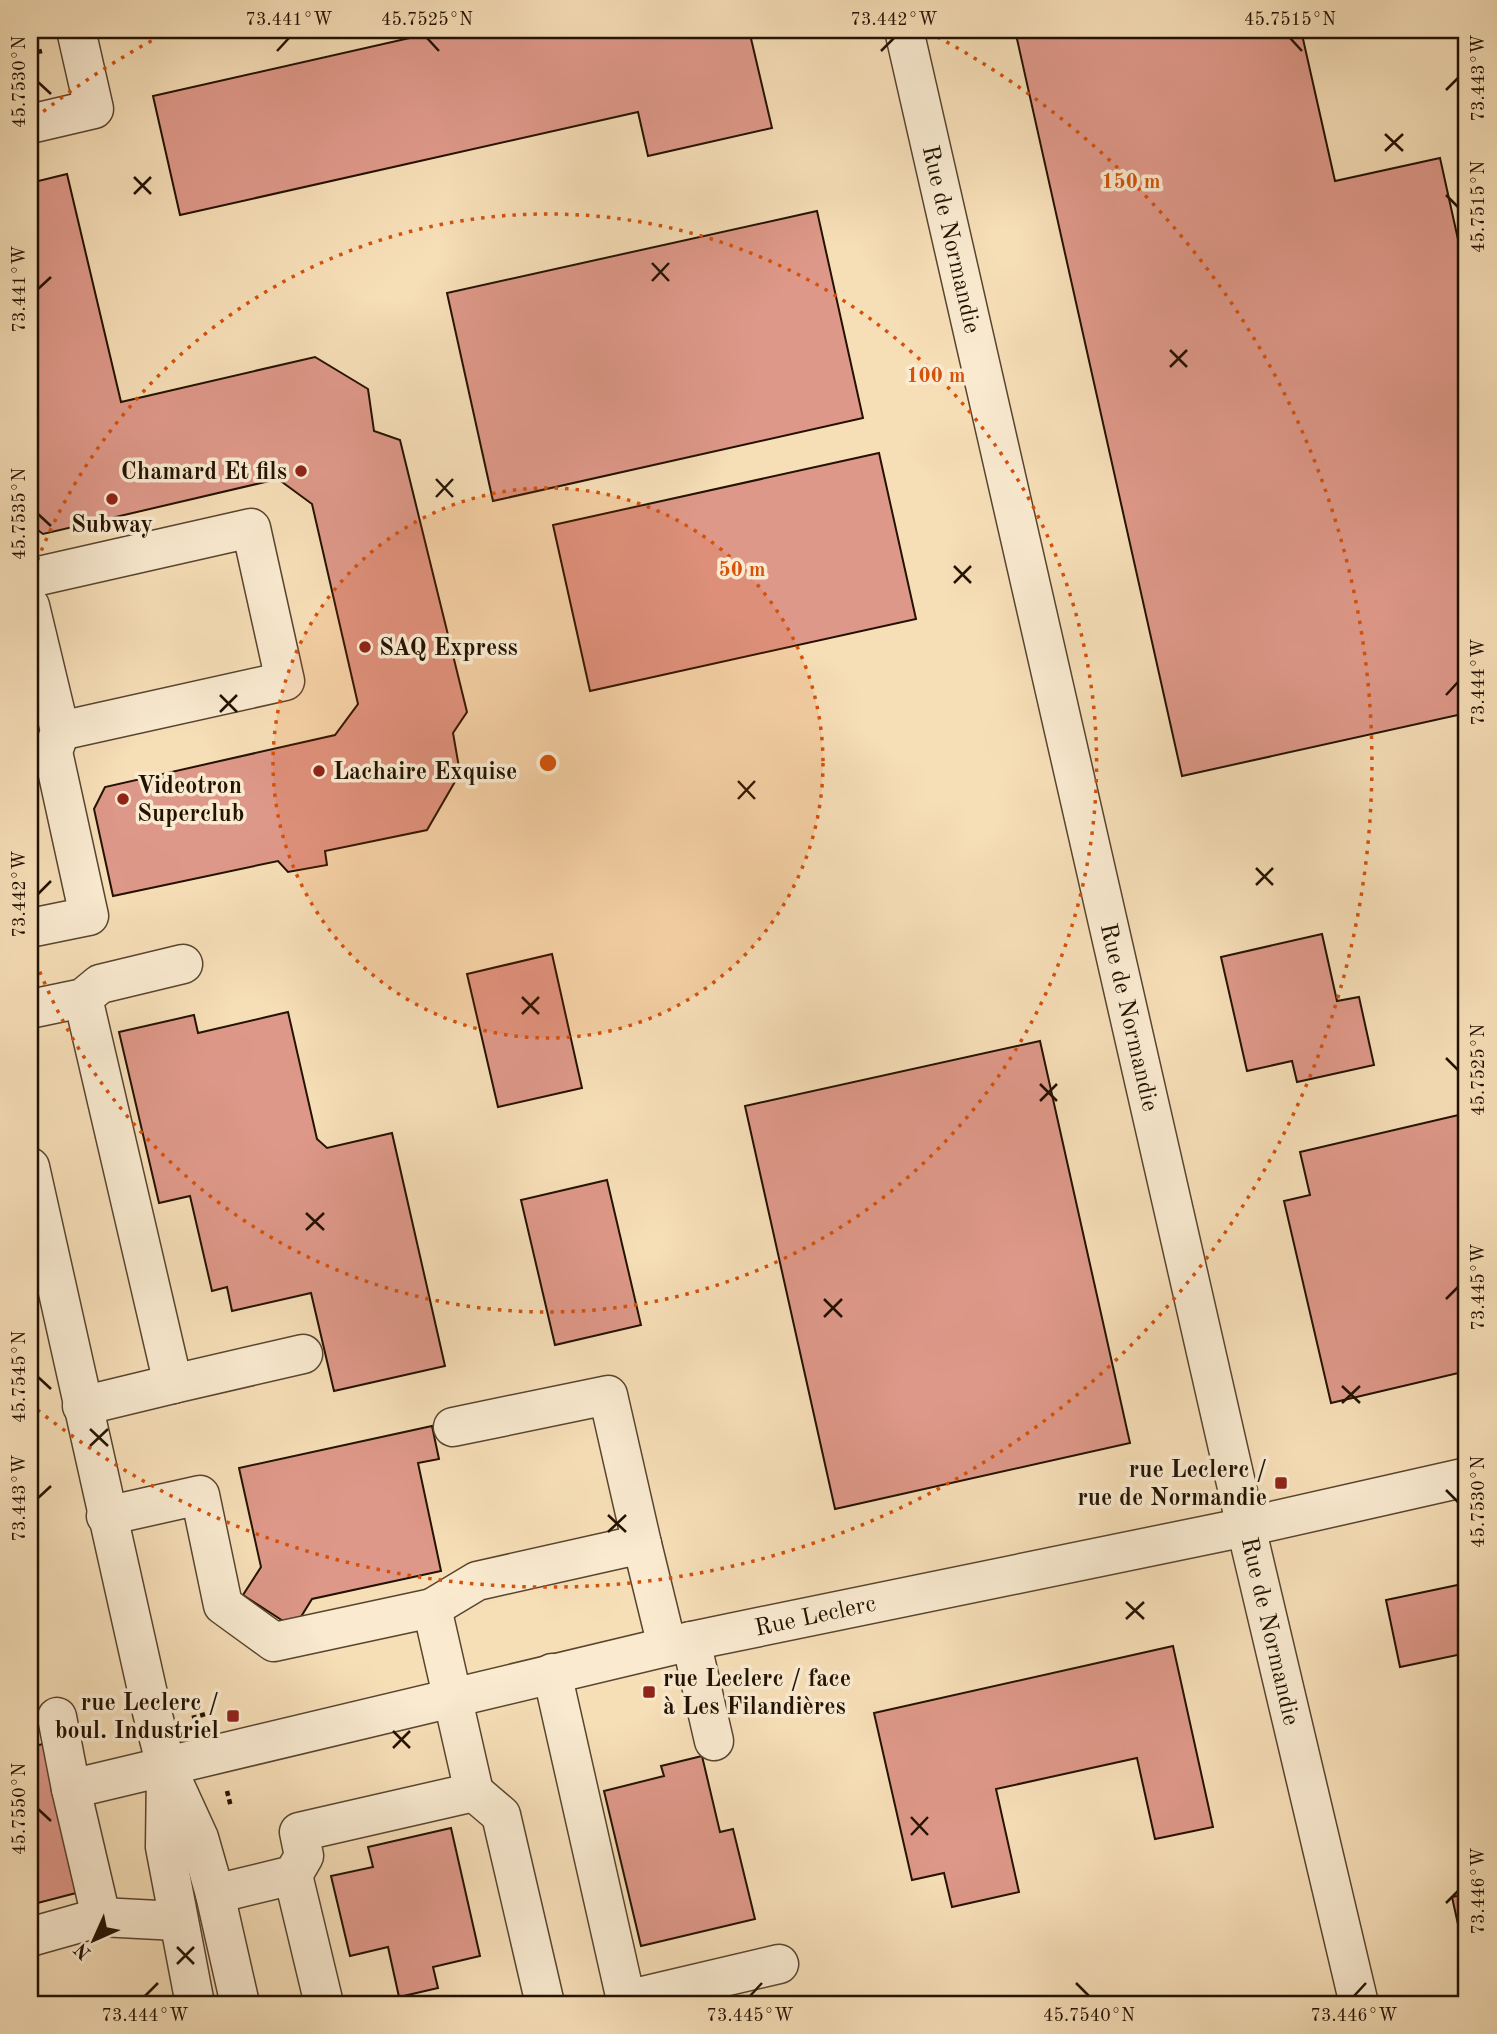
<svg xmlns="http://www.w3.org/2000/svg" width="1497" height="2034" font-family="'Old Standard TT',serif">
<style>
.building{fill:#de9889;stroke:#231202;stroke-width:2}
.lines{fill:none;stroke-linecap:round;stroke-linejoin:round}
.minor-casing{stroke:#58452f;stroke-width:41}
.path{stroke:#231202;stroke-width:4.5;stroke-dasharray:5 3.5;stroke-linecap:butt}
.minor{stroke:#f9ead0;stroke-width:38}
.ticks{fill:none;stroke:#231202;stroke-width:2.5}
.ring{fill:none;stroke:#d4520b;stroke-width:3.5;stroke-dasharray:3.5 7}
.poi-dot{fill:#8f2418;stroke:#f9ead0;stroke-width:2.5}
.labels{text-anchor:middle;stroke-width:7;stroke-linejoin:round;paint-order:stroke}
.street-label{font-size:24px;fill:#231202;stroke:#f9ead0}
.poi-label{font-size:24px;font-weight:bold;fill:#231202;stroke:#f9ead0;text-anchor:start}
.centre{fill:#d4520b;stroke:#f9ead0;stroke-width:3.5}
.ring-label{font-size:21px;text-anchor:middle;font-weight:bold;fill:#d4520b;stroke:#f9ead0;stroke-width:7;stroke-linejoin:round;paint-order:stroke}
.neatline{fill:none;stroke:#231202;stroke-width:2.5}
.ticks-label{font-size:18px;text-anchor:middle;fill:#231202}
</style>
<rect width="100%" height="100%" fill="#f6deb7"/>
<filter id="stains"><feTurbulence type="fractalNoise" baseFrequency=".00286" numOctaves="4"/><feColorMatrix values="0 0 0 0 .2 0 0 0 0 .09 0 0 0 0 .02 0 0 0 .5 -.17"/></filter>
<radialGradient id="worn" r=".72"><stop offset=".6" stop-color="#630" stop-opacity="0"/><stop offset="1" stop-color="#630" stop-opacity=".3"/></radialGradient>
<g class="building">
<path d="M445,30H749L772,128L648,156L638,112L180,215L153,96Z"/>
<path d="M1015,30H1301L1335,181L1440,158L1467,280V713L1182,776Z"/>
<path d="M67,174L121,402L315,357L368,389L374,431L400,440L467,712L453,733L460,773L427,830L325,851L327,865L288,872L278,861L113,896L94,809L105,787L335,735L358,704L312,504L278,479L43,534L30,524V183Z"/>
<path d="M817,211L863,418L493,501L447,293Z"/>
<path d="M879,453L916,619L590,691L553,525Z"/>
<path d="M1322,934L1337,1001L1359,997L1374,1065L1297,1082L1292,1061L1247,1071L1221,957Z"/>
<path d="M552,954L582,1088L498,1107L467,974Z"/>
<path d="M288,1012L317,1139L327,1148L392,1133L445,1366L334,1391L311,1293L232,1311L227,1287L212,1291L190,1196L159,1203L119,1032L194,1015L198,1033Z"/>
<path d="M1040,1041L1130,1443L835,1509L745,1106Z"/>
<path d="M1467,1113V1371L1331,1403L1284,1201L1310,1195L1300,1152Z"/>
<path d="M607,1180L641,1325L555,1345L521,1200Z"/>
<path d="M432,1426L439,1459L418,1463L441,1571L312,1599L294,1628L243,1595L261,1567L239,1468Z"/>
<path d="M1467,1583V1653L1400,1667L1386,1600Z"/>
<path d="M1173,1646L1213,1827L1155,1839L1137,1758L996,1789L1019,1892L952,1907L944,1873L912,1880L874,1713Z"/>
<path d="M43,1744L80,1892L30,1905V1747Z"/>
<path d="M702,1756L720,1832L733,1829L755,1919L641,1946L604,1791L664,1776L661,1766Z"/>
<path d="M451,1828L480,1956L433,1967L438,1988L399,1997L388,1947L350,1956L331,1876L373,1867L368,1847Z"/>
<path d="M1467,1894V1965L1452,1897Z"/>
</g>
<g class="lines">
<defs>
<g id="minor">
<path d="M904,30L1246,1527L1359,2004"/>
<path d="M30,124L94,109L76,30"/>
<path d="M30,578L251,528L285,681L60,731"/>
<path d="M30,606L60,731L53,752L89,916L30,928"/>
<path d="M30,1009L83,998L100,984L183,964"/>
<path d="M30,1167L152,1712L166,1766L199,1838L215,1894L240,2004"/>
<path d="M173,1384L303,1354"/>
<path d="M82,1406L173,1384L83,998"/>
<path d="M453,1427L608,1395L642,1544"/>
<path d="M106,1516L200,1495L223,1605L274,1642L432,1608L474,1792L299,1832L304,1856L293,1875L215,1894"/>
<path d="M432,1608L477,1581L642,1544L667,1646"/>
<path d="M691,1641L714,1741"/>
<path d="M552,1673L626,2000L779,1964"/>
<path d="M57,1717L71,1789"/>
<path d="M166,1771L165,1847L195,2004"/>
<path d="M474,1792L501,1815L545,2004"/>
<path d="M293,1875L324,2004"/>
<path d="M101,1917L71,1789L691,1641L1246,1527L1467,1477"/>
<path d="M30,1937L101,1917L177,1921"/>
</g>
</defs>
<use href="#minor" class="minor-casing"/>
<g class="path">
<path d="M116,34L139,30"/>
<path d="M30,54L42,51"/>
<path d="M192,1718L209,1713L210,1718"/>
<path d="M227,1791L231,1807"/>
</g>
<use href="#minor" class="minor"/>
</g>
<path class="ticks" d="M427,38L439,51M1290,38L1302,51M277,51L289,38M881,51L894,38M38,82L51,94M1446,90L1458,78M1385,134L1403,151M1385,151L1403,134M134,177L151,194M134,194L151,177M1446,195L1458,207M652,263L669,281M652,281L669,263M38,289L51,277M1170,350L1187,367M1170,367L1187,350M436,479L453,497M436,497L453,479M38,514L51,526M954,566L971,583M954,583L971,566M220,695L237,712M1446,695L1458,682M220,712L237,695M738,781L755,799M738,799L755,781M1256,868L1273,885M1256,885L1273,868M38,894L51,881M522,997L539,1014M522,1014L539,997M1446,1058L1458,1070M1040,1084L1057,1101M1040,1101L1057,1084M306,1213L324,1230M306,1230L324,1213M824,1299L842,1317M1446,1299L1458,1287M824,1317L842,1299M38,1377L51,1389M1342,1386L1360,1403M1342,1403L1360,1386M90,1429L108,1446M90,1446L108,1429M1446,1490L1458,1502M38,1498L51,1486M608,1515L626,1532M608,1532L626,1515M1126,1602L1144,1619M1126,1619L1144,1602M393,1731L410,1748M393,1748L410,1731M38,1809L51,1821M911,1817L928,1835M911,1835L928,1817M1446,1903L1458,1891M177,1947L194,1964M177,1964L194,1947M1076,1983L1089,1996M145,1996L158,1983M750,1996L762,1983M1354,1996L1366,1983"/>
<circle cx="548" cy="763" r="275" fill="#d4520b" fill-opacity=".12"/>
<g class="ring">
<circle cx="548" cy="763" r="275"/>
<path d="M30 580A549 549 0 1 1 30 946"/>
<path d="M35 118A824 824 0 0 1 168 32M928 32A824 824 0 1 1 35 1408"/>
</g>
<g class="poi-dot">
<circle cx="301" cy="471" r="7"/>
<circle cx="112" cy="499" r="7"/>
<circle cx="365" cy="647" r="7"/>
<circle cx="319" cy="771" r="7"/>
<circle cx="123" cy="799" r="7"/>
<rect x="1274" y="1476" width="14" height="14" rx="3.5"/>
<rect x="642" y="1685" width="14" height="14" rx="3.5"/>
<rect x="226" y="1709" width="14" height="14" rx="3.5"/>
</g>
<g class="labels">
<g class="street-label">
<text transform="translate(952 239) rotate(77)" y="8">Rue de Normandie</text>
<text transform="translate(1130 1017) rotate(77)" y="8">Rue de Normandie</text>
<text transform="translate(815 1615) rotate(-12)" y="8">Rue Leclerc</text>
<text transform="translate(1271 1631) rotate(77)" y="8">Rue de Normandie</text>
</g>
<g class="poi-label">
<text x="287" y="479" text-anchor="end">Chamard Et fils</text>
<text x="112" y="532" text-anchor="middle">Subway</text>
<text x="379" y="655">SAQ Express</text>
<text x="333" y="779">Lachaire Exquise</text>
<text x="137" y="793">Videotron<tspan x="137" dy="28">Superclub</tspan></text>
<text x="1267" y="1477" text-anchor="end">rue Leclerc /<tspan x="1267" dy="28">rue de Normandie</tspan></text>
<text x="663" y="1686">rue Leclerc / face<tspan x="663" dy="28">à Les Filandières</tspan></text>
<text x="219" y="1710" text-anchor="end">rue Leclerc /<tspan x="219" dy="28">boul. Industriel</tspan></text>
</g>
</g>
<circle cx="548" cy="763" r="10" class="centre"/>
<g class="ring-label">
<text x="1131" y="188">150 m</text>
<text x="936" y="382">100 m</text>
<text x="742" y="576">50 m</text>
</g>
<rect width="1497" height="2034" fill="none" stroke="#f6deb7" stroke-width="77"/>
<g transform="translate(94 1940) rotate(225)" stroke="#f9ead0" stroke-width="5" paint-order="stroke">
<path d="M0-5L12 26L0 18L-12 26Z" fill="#231202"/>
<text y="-10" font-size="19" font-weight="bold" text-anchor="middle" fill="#231202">N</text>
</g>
<rect x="38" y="38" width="1420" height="1958" class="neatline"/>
<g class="ticks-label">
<text x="289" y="25">73.441°W</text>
<text x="427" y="25">45.7525°N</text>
<text x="894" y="25">73.442°W</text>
<text x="1290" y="25">45.7515°N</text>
<text transform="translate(1478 78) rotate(-90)" y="6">73.443°W</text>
<text transform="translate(19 82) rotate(-90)" y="6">45.7530°N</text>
<text transform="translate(1478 207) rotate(-90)" y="6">45.7515°N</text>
<text transform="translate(19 289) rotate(-90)" y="6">73.441°W</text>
<text transform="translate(19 514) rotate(-90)" y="6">45.7535°N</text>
<text transform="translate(1478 682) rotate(-90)" y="6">73.444°W</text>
<text transform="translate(19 894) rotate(-90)" y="6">73.442°W</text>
<text transform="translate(1478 1070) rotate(-90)" y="6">45.7525°N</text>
<text transform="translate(1478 1287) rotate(-90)" y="6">73.445°W</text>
<text transform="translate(19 1377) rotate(-90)" y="6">45.7545°N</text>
<text transform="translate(19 1498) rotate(-90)" y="6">73.443°W</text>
<text transform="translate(1478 1502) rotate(-90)" y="6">45.7530°N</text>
<text transform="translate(19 1809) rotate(-90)" y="6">45.7550°N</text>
<text transform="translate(1478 1891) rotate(-90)" y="6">73.446°W</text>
<text x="145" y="2021">73.444°W</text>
<text x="750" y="2021">73.445°W</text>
<text x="1089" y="2021">45.7540°N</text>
<text x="1354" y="2021">73.446°W</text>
</g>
<rect width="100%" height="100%" filter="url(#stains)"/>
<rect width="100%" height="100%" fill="url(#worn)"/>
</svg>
